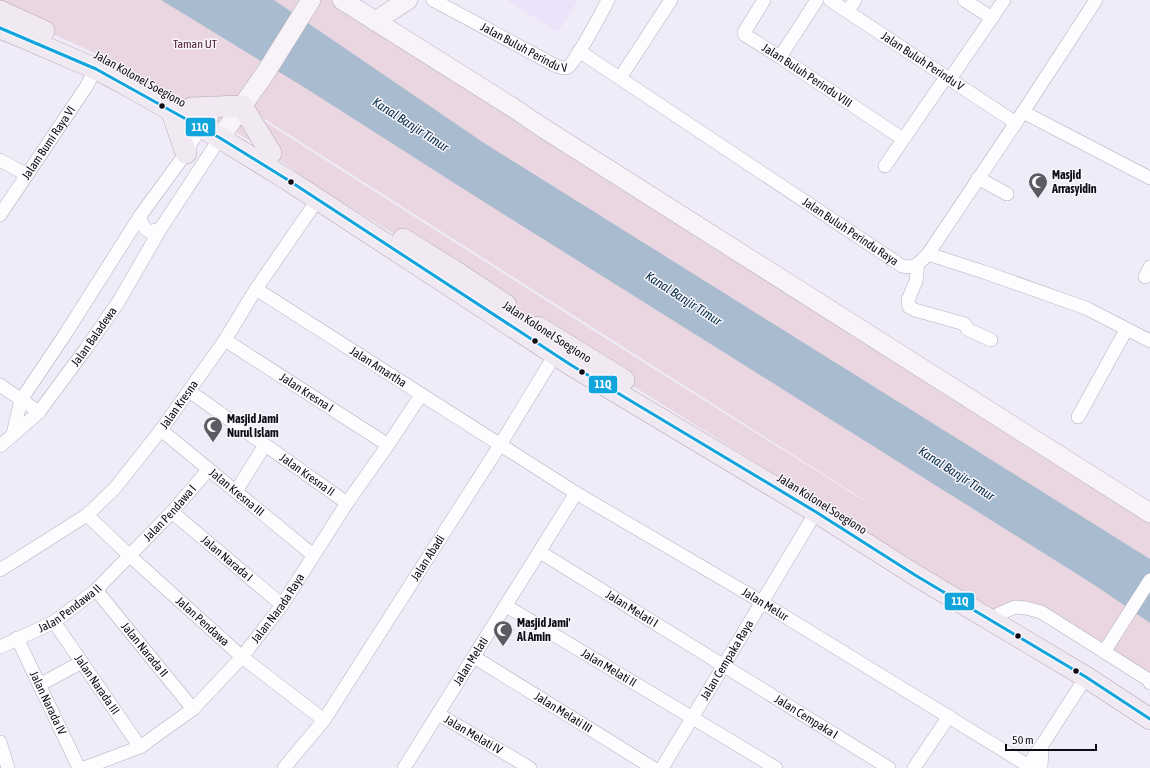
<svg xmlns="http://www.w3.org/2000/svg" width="1150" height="768" font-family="'Asap Condensed',sans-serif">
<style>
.built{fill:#ebe3fa}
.green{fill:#e9d6e0;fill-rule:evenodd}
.water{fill:#a8bbcf}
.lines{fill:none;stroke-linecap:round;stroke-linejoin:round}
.street-casing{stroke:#b4b1bc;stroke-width:14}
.secondary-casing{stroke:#b4b1bc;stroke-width:20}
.primary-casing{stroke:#b5a6b8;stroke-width:22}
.street{stroke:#fdfcfe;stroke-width:13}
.secondary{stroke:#f7f3f8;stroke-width:19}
.primary{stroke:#f1e9f1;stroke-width:21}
.bus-1-casing{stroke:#f8f6fc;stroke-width:6}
.bus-1{stroke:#11a5dc;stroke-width:3}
.bus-dot{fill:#0f0c15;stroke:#f8f6fc;stroke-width:1.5}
.labels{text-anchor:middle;stroke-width:3;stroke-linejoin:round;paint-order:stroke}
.street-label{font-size:12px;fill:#0f0c15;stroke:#f8f6fc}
.park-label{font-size:12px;fill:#552436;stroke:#f8f6fc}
.poi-label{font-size:12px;font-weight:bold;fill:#0f0c15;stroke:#f8f6fc;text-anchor:start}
.water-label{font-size:13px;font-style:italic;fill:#052d45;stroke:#f8f6fc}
.line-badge{stroke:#f8f6fc;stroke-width:1.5}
.badge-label{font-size:11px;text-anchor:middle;font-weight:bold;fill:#fff}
</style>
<rect width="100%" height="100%" fill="#efebf8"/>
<path class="built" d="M507,0H578L558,32Z"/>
<path class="green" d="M0,0H342L1150,513V683L1042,612L999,614L543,330L453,270L321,189L264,149L227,127L191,108L102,56L0,11ZM244,106L866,501V502L605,338L242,107Z"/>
<path class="water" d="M161,0H274L484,143L1150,559V623L1096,586L462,188L307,89Z"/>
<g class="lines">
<defs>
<g id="street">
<path id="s1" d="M433,0L547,61C552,64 562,70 568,67C576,61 602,12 608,0"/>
<path id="s2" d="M764,0L745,31L744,33L745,35L780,57L903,139"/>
<path id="s3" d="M830,0L1016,123"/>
<path d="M964,0L992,18"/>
<path d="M848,11L855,0"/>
<path id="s4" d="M579,51L902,266C916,269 919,263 928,254L1023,112L1096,0"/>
<path d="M780,57L817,0"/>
<path d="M620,78L671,0"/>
<path d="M950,79L1004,0"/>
<path d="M1023,112L1150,178"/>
<path d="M0,160L27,175"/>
<path d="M885,166L946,77"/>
<path d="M978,178L1007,194"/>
<path id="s5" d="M0,215L86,87L96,69"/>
<path d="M140,216C142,224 143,228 150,232L161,228"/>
<path d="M928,254L984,272L1086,308L1150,341"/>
<path d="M918,264L916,281L908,300L909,307L915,310L965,324L967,329L991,340"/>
<path d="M1145,277L1150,267"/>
<path id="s6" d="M256,289L576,493L750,595L1032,768"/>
<path id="s7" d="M225,340L388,445"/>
<path d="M0,385L39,412"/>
<path id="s8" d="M189,391L347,503"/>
<path d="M1078,417L1126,330"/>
<path id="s9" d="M161,430L313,555"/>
<path d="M13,434L21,400L66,333L140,216L186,153L192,141L201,128L211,118"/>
<path id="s10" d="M0,446L39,412L85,350L119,301L161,228L220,138"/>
<path d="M236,491L265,445"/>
<path id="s11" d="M172,512L282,605"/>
<path id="s12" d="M87,515L130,556L242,657L324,720"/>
<path id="s13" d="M540,552L889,768"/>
<path id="s14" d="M0,570L87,515L115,488L161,430L225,340L256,289L318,199"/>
<path id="s15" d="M96,590L193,709"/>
<path id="s16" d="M506,606L776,768"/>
<path d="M999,614L1015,607L1026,608L1041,612L1149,680L1150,683"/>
<path id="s17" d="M54,622L140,747"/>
<path id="s18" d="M17,638L79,768"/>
<path id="s19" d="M0,647L54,622L96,590L172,512L208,470"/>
<path d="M1104,652L1150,580"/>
<path id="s20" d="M474,657L653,768"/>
<path d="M39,685L82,662"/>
<path id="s21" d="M438,714L530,768"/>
<path d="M0,742L8,768"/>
<path id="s22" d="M84,768L140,747L193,709L242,657L282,605L347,503L388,445L421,395"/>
<path id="s23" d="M284,768L324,720L500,445L559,348"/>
<path id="s24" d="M404,768L576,493"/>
<path id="s25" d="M662,768L816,512"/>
<path d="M914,768L949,716"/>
<path d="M1026,768L1044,742L1086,677"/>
<path d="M1041,768L1042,746"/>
</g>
<g id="secondary">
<path d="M342,0L515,109L540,126L1150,513"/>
<path d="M375,21L408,0"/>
<path d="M220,138L266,72L311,0"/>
</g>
<g id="primary">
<path d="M0,11L44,31"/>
<path d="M0,28L22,37L96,69L121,82L220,138L288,180L571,365L816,512L915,575L1086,677L1150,719"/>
<path d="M191,108L242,106L271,153"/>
<path d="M171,110L186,153"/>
<path d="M403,239L453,270L506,305"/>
<path d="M538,327L624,380"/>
</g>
</defs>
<use href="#street" class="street-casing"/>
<use href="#secondary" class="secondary-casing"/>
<use href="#primary" class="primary-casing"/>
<use href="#street" class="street"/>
<use href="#secondary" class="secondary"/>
<use href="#primary" class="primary"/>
<defs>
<path id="bus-1" d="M0,28L96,69L220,138L288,180L571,365L816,512L915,575L1086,677L1150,719"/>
</defs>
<use href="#bus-1" class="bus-1-casing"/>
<use href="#bus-1" class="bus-1"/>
</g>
<defs>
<symbol id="mosque-pin" viewBox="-11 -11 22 30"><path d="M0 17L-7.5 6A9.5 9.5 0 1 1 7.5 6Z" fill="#5d5a64" stroke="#f8f6fc"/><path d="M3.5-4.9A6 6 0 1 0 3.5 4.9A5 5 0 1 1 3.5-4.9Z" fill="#fff"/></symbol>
</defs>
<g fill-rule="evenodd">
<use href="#mosque-pin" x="1027" y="171" width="22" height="30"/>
<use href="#mosque-pin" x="202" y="415" width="22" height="30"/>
<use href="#mosque-pin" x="492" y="619" width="22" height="30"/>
</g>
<g class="bus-dot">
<circle cx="162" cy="106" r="3.5"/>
<circle cx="291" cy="182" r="3.5"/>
<circle cx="535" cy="341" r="3.5"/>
<circle cx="582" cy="372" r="3.5"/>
<circle cx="1018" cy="636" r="3.5"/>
<circle cx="1076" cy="671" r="3.5"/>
</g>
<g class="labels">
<g class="street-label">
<text dy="4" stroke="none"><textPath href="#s1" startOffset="103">Jalan Buluh Perindu V</textPath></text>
<text dy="4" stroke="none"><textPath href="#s3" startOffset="111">Jalan Buluh Perindu V</textPath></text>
<text dy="4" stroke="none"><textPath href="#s2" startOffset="115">Jalan Buluh Perindu VIII</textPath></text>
<text transform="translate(140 79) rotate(29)" y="4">Jalan Kolonel Soegiono</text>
<text dy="4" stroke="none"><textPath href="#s5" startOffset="87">Jalam Bumi Raya VI</textPath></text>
<text dy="4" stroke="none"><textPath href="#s4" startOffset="326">Jalan Buluh Perindu Raya</textPath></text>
<text transform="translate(547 332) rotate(33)" y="4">Jalan Kolonel Soegiono</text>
<text dy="4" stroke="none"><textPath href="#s10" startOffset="145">Jalan Baladewa</textPath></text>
<text dy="4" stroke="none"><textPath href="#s6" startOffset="145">Jalan Amartha</textPath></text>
<text dy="4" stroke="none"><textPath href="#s7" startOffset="97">Jalan Kresna I</textPath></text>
<text dy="4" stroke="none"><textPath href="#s14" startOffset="247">Jalan Kresna</textPath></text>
<text dy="4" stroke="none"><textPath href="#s8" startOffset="145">Jalan Kresna II</textPath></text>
<text dy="4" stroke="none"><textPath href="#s9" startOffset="98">Jalan Kresna III</textPath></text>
<text transform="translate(822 504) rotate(32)" y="4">Jalan Kolonel Soegiono</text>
<text dy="4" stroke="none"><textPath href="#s19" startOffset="219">Jalan Pendawa I</textPath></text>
<text dy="4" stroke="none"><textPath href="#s23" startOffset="255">Jalan Abadi</textPath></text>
<text dy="4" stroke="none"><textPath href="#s11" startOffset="72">Jalan Narada I</textPath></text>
<text dy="4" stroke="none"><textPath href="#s6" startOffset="599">Jalan Melur</textPath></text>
<text dy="4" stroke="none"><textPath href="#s19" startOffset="80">Jalan Pendawa II</textPath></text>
<text dy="4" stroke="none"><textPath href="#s22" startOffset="257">Jalan Narada Raya</textPath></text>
<text dy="4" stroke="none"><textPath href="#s13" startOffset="108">Jalan Melati I</textPath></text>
<text dy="4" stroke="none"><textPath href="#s12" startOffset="157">Jalan Pendawa</textPath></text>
<text dy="4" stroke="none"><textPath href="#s15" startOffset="77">Jalan Narada II</textPath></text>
<text dy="4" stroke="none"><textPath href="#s25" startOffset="126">Jalan Cempaka Raya</textPath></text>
<text dy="4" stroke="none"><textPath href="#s24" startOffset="126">Jalan Melati</textPath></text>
<text dy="4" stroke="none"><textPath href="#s16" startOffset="120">Jalan Melati II</textPath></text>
<text dy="4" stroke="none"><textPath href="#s17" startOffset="76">Jalan Narada III</textPath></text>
<text dy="4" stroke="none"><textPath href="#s18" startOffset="72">Jalan Narada IV</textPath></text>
<text dy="4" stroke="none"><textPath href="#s20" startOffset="105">Jalan Melati III</textPath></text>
<text dy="4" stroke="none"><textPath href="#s13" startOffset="313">Jalan Cempaka I</textPath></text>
<text dy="4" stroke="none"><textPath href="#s21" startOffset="41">Jalan Melati IV</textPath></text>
</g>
<g class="park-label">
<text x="195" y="48">Taman UT</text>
</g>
<g class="poi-label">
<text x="1052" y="179">Masjid<tspan x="1052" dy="14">Arrasyidin</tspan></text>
<text x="227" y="423">Masjid Jami<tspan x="227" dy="14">Nurul Islam</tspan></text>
<text x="517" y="627">Masjid Jami'<tspan x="517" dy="14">Al Amin</tspan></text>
</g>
<g class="water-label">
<text transform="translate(411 124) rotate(33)" y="5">Kanal Banjir Timur</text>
<text transform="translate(684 298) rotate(33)" y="5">Kanal Banjir Timur</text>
<text transform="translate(957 473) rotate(33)" y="5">Kanal Banjir Timur</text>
</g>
</g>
<g class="line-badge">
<rect x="185" y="117" width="31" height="20" rx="4" fill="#11a5dc"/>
<rect x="588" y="375" width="30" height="19" rx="4" fill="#11a5dc"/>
<rect x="944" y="592" width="31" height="19" rx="4" fill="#11a5dc"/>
</g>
<g class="badge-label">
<text x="200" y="131">11Q</text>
<text x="603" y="388">11Q</text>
<text x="960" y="605">11Q</text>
</g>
<path d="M1006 744v6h90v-6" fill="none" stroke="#0f0c15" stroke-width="2"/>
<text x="1012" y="744" font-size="12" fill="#0f0c15" stroke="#f8f6fc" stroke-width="3" paint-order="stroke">50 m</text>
</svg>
